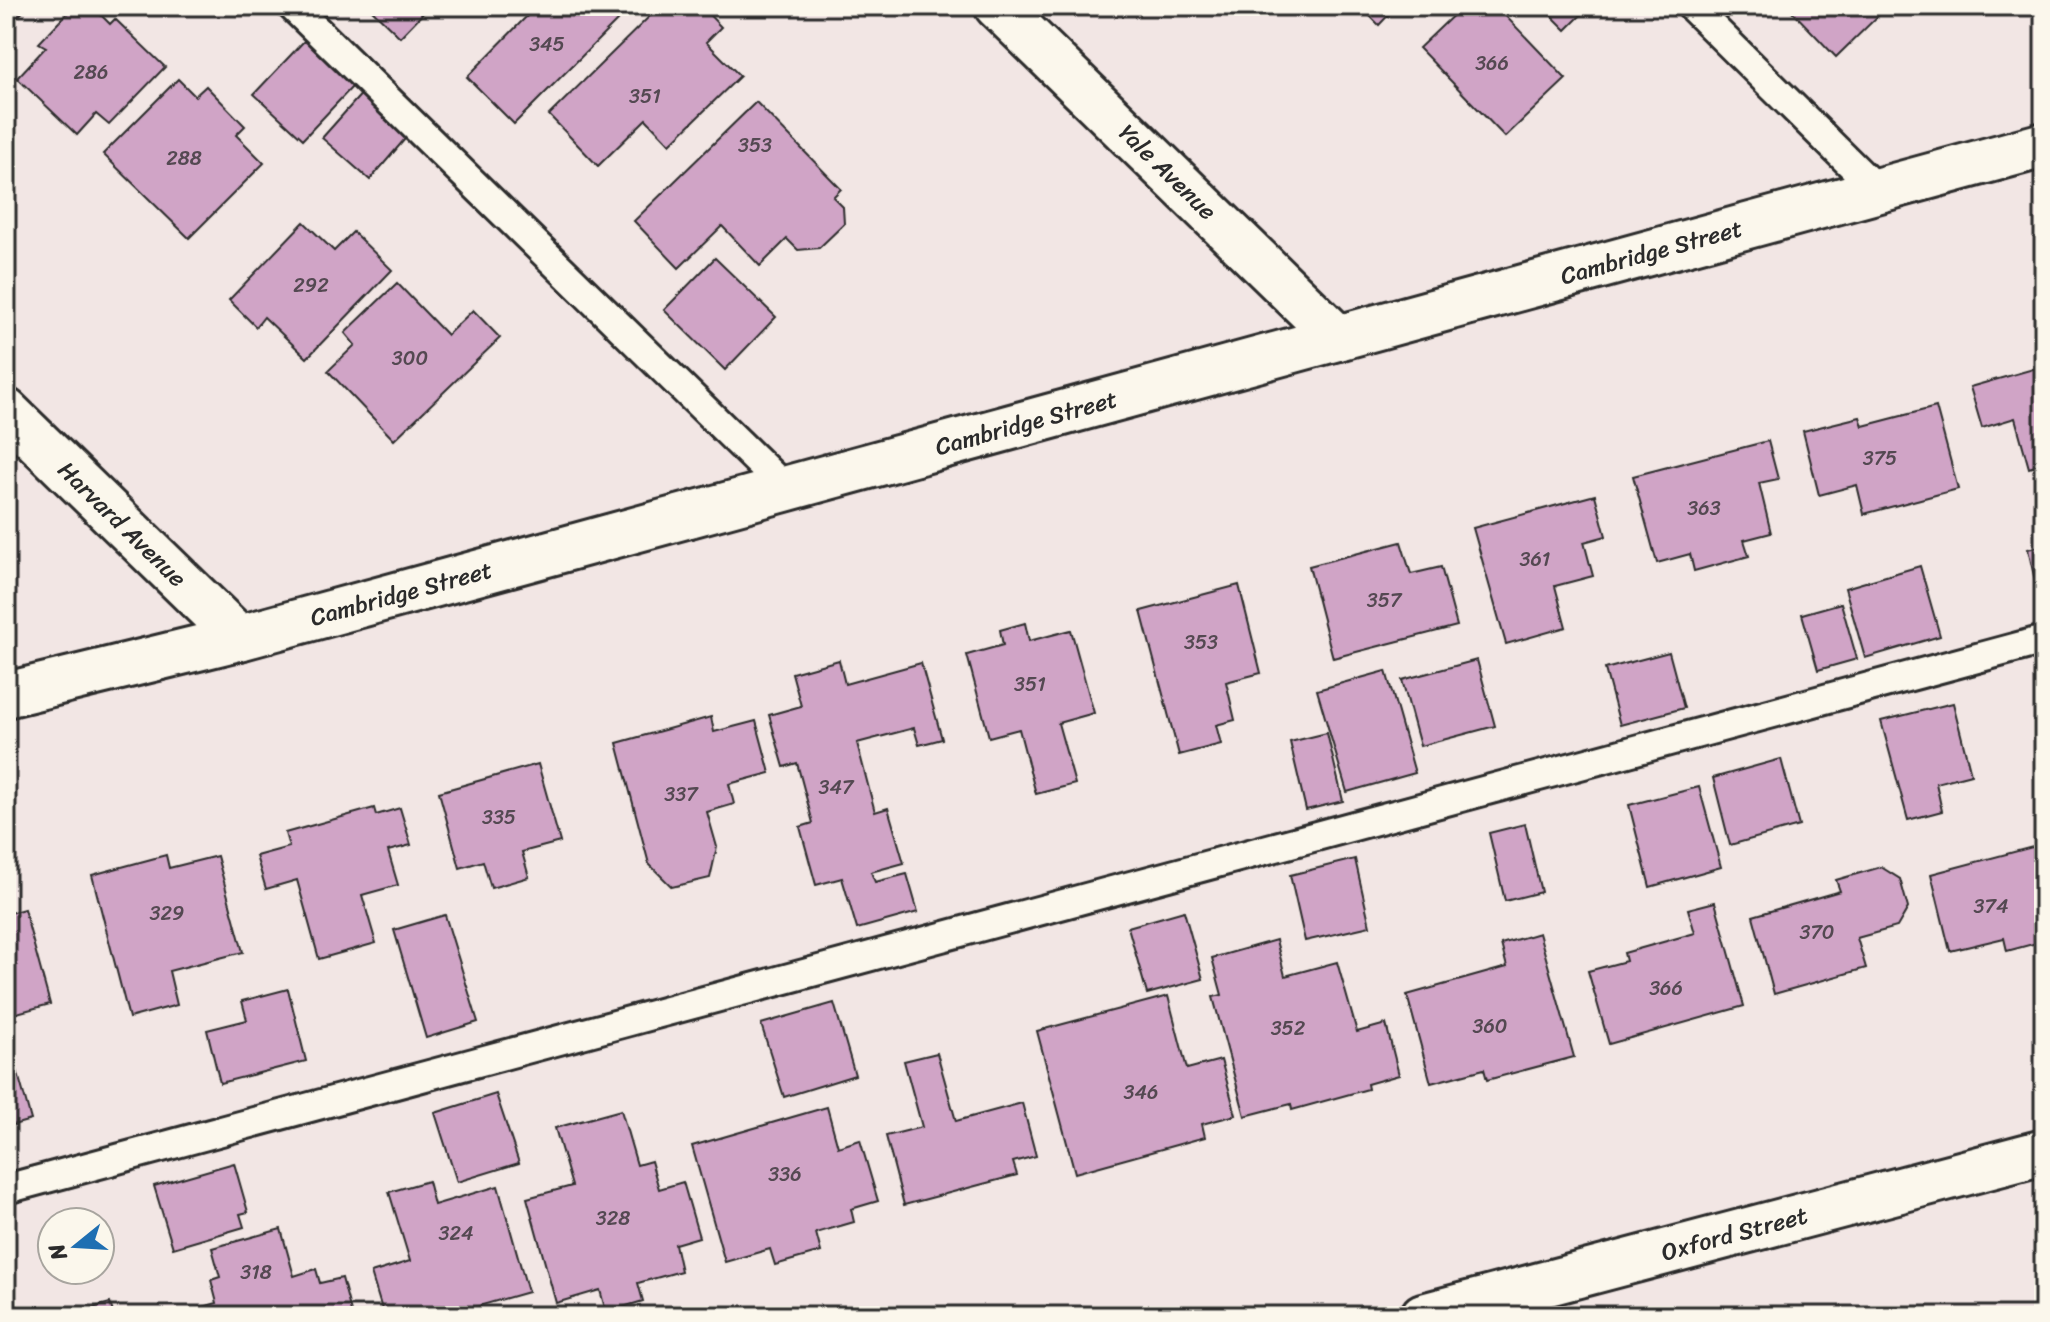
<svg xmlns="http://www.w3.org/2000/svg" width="2050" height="1322" font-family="Sriracha,sans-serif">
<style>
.building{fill:#d0a4c6;stroke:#2b2b2b;stroke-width:2}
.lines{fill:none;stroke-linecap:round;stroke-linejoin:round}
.service-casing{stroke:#2b2b2b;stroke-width:34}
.minor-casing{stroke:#2b2b2b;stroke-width:50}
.service{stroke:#fbf7ec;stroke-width:28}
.minor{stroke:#fbf7ec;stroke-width:44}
.labels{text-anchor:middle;stroke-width:8;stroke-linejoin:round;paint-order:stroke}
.number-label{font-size:20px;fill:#544952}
.street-label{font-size:24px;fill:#2b2b2b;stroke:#fbf7ec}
</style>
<rect width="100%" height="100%" fill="#f2e6e4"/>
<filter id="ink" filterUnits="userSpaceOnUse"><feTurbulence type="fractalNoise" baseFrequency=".0125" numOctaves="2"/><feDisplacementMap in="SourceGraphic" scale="16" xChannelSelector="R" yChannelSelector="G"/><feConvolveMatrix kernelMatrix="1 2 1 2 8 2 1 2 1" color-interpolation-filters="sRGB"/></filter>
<g filter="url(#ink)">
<g class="building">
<path d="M6,6H28L6,30Z"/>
<path d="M74,6H92L110,24L115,19L165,67L109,125L96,114L77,135L17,78L46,47L39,43Z"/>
<path d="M368,6H430L400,37Z"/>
<path d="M528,6H632L514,124L467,77L532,11Z"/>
<path d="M660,6H701L721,27L706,42L740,76L670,144L646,119L598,166L549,115Z"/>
<path d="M1360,6H1397L1379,25Z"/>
<path d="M1463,6H1496L1566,79L1505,137L1419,48Z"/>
<path d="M1542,6H1590L1566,30Z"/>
<path d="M1871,6L1879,15L1836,57L1788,7Z"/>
<path d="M305,40L353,86L303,139L254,94Z"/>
<path d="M178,79L195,96L206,86L245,126L236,135L264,163L189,238L103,154Z"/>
<path d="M364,91L410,133L370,180L322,138Z"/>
<path d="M756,102L841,189L833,197L843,207L844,224L819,248L798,250L787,239L760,266L722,226L679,268L634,221Z"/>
<path d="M304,222L334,251L353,232L392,270L307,358L264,317L256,327L229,300Z"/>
<path d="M715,258L776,317L725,370L664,310Z"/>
<path d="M397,283L447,335L473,310L500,338L394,440L328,371L355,345L345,333Z"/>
<path d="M2044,366V463L2029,468L2015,418L1982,428L1970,387Z"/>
<path d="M1936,407L1958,489L1864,514L1857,485L1819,495L1803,431L1860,417L1863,426Z"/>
<path d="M1768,441L1778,479L1759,483L1771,533L1744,540L1749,556L1694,571L1690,554L1657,563L1633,476Z"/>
<path d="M1595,495L1606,536L1584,542L1593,576L1555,586L1566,627L1506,644L1473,528Z"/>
<path d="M1401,542L1411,574L1441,567L1457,626L1333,658L1309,566Z"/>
<path d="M2044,545V612H2042L2028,549Z"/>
<path d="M1920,566L1940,636L1865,658L1845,588Z"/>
<path d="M1239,585L1261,673L1226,682L1235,720L1216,725L1221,744L1179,755L1141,611Z"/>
<path d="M1841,603L1857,659L1818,670L1802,614Z"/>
<path d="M1025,623L1029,641L1071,630L1094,713L1058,723L1075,784L1036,794L1019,729L989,737L967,655L1003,645L1000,630Z"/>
<path d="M1669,652L1684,708L1620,725L1605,669Z"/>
<path d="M839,660L845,684L921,663L942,739L919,745L914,728L857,743L875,812L888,808L904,863L871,872L875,882L907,874L918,912L857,929L842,878L816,885L800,827L813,823L797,763L784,767L769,715L801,706L792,673Z"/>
<path d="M1477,660L1495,726L1420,746L1402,680Z"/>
<path d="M1386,671L1415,773L1347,792L1317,690Z"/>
<path d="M1953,703L1971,774L1936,783L1942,811L1908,820L1881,721Z"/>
<path d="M711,717L714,732L756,721L770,773L729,784L734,804L707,812L717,847L710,878L672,887L649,864L617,743Z"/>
<path d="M1327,733L1343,801L1306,810L1290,742Z"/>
<path d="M1781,759L1799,826L1730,845L1713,778Z"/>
<path d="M538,764L560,842L522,852L529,877L491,888L483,861L460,868L439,792Z"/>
<path d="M1699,787L1721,867L1650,887L1629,805Z"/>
<path d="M374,808L376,815L400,808L411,845L388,851L398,885L362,895L376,943L319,959L297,880L266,889L256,856L289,847L285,833Z"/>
<path d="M1525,824L1541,892L1505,901L1489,833Z"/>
<path d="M2044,844V941L2007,951L2004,938L1950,951L1931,874Z"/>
<path d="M166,855L169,868L217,856L243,952L169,971L177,1005L129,1018L92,875Z"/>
<path d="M1355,859L1370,926L1305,941L1290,875Z"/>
<path d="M1881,867L1900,879L1908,908L1897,927L1857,938L1866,968L1774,994L1753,916L1840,891L1836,880Z"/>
<path d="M1715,902L1744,1006L1609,1044L1588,971L1626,961L1624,953L1695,933L1688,909Z"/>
<path d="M24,909L50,1004L6,1016V914Z"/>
<path d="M1184,911L1203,979L1147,994L1128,927Z"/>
<path d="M445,915L478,1022L426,1038L394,930Z"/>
<path d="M1539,933L1574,1057L1487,1080L1484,1069L1431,1083L1407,995L1507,967L1501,944Z"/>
<path d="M1276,940L1285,976L1337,962L1357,1032L1386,1024L1399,1075L1367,1084L1368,1089L1292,1110L1291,1104L1245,1116L1213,997L1222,995L1212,958Z"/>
<path d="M288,989L306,1061L220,1083L207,1030L247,1020L242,1001Z"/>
<path d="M1168,996L1187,1069L1221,1060L1236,1115L1202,1124L1205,1137L1075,1173L1037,1031Z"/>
<path d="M834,1003L855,1075L784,1097L761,1024Z"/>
<path d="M937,1053L956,1121L1022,1103L1036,1156L1013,1162L1017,1175L904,1205L886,1136L922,1127L904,1061Z"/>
<path d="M13,1056L31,1120L6,1127V1058Z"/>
<path d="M496,1094L519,1163L457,1182L435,1113Z"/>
<path d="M827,1107L838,1147L860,1140L878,1201L851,1209L854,1222L816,1233L821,1252L775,1265L770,1249L725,1262L692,1146Z"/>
<path d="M621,1110L637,1165L651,1161L659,1189L683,1182L699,1237L675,1244L681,1271L638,1283L643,1301L606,1312L600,1290L556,1303L527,1198L572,1186L555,1128Z"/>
<path d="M234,1163L248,1212L240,1214L244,1227L173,1248L154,1186Z"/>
<path d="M428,1181L434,1205L498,1186L528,1292L444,1316H384L371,1273L410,1261L389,1192Z"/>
<path d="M281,1229L294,1276L316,1269L320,1283L342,1278L352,1316H194L192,1310L217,1303L211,1280L220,1277L212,1248Z"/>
<path d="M110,1303L114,1316H63Z"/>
</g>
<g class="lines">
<defs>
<g id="service">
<path d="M292,6L787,490"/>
<path d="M1691,6L1876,189"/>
<path d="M6,1189L2044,640"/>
</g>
<g id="minor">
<path id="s1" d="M997,6L1338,338"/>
<path id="s2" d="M6,411L239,638"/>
<path id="s3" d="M6,695L239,638L2044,145"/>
<path id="s4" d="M1423,1316L2044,1152"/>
</g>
</defs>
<use href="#service" class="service-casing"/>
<use href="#minor" class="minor-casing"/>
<use href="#service" class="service"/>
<use href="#minor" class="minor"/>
</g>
</g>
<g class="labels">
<g class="number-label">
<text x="547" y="51">345</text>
<text x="1492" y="70">366</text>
<text x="91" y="79">286</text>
<text x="645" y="103">351</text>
<text x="755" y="152">353</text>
<text x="184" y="165">288</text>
<text x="311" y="292">292</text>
<text x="410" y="365">300</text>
<text x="1880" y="465">375</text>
<text x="1704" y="515">363</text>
<text x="1535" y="566">361</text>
<text x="1384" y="607">357</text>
<text x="1201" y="649">353</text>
<text x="1030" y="691">351</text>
<text x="836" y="794">347</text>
<text x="681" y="801">337</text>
<text x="499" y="824">335</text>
<text x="1991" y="913">374</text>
<text x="167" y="920">329</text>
<text x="1817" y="939">370</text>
<text x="1666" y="995">366</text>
<text x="1490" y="1033">360</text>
<text x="1288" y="1035">352</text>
<text x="1141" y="1099">346</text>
<text x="785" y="1181">336</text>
<text x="613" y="1225">328</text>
<text x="456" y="1240">324</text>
<text x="256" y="1279">318</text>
</g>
<g class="street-label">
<text dy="8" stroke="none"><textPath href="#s1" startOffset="238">Yale Avenue</textPath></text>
<text dy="8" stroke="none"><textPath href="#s3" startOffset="1704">Cambridge Street</textPath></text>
<text dy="8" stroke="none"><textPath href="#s3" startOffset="1056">Cambridge Street</textPath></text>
<text dy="8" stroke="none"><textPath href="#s2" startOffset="162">Harvard Avenue</textPath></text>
<text dy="8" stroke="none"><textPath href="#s3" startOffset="408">Cambridge Street</textPath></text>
<text dy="8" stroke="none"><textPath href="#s4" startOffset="322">Oxford Street</textPath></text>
</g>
</g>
<rect width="2050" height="1322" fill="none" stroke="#fbf7ec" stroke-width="32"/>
<rect x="16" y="16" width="2018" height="1290" fill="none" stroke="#2b2b2b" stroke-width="3" filter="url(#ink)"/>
<g transform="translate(76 1246) rotate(252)"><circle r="38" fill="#fbf7ec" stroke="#a8a59f" stroke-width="2"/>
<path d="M0-6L14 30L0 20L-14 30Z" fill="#1f6fb2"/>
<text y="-12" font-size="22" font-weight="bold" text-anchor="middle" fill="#2b2b2b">N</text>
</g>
</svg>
